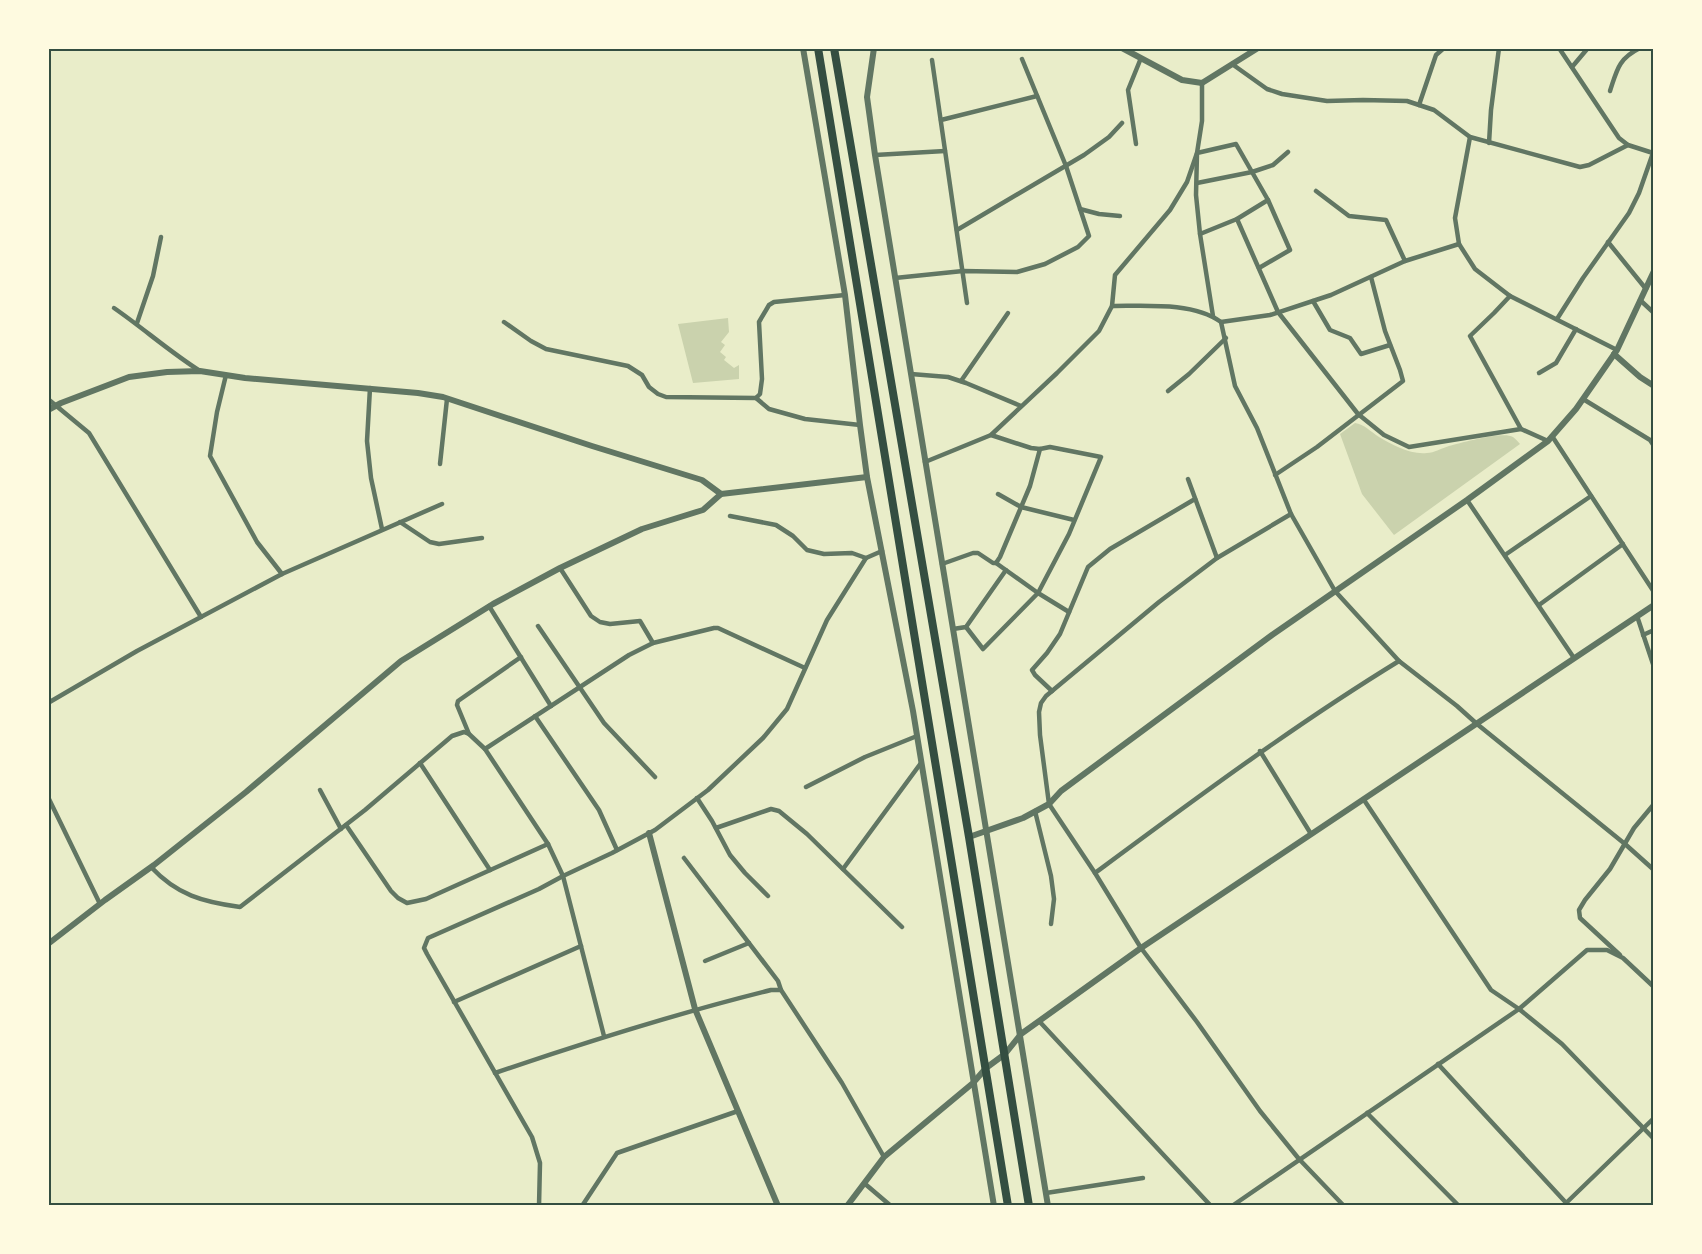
<svg xmlns="http://www.w3.org/2000/svg" width="1702" height="1254" font-family="'IBM Plex Serif',serif">
<style>
.green{fill:#cad2ad}
.lines{fill:none;stroke-linecap:round;stroke-linejoin:round}
.minor{stroke:#617663;stroke-width:4.5}
.tertiary{stroke:#617663;stroke-width:6}
.trunk{stroke:#344e41;stroke-width:8}
.neatline{fill:none;stroke:#344e41;stroke-width:2}
</style>
<rect width="100%" height="100%" fill="#e9edc9"/>
<g class="green">
<path d="M728,318L729,332L721,342L725,345L720,352L726,357L724,360L734,368L739,365V379L693,383L678,324Z"/>
<path d="M1355,423C1364,424 1371,432 1379,437C1392,445 1411,455 1427,453C1434,453 1442,448 1449,446C1462,443 1502,431 1513,437C1516,439 1518,442 1520,444L1394,535L1362,494L1340,434Z"/>
</g>
<g class="lines">
<g class="minor">
<path d="M1559,48L1619,138L1628,145L1653,153"/>
<path d="M932,60L967,303"/>
<path d="M1232,64L1267,89L1282,94L1327,101L1363,100L1407,101L1434,110L1470,137L1580,167L1589,165L1628,145"/>
<path d="M1572,67L1588,48"/>
<path d="M1610,91C1617,70 1618,59 1640,48"/>
<path d="M1419,105L1436,55L1444,48"/>
<path d="M941,120L1037,96"/>
<path d="M1470,137L1455,218L1459,244L1475,269L1510,296L1617,350"/>
<path d="M1489,143L1491,110L1499,48"/>
<path d="M1136,144L1128,90L1141,58"/>
<path d="M875,155L945,151"/>
<path d="M1197,183L1252,172L1273,165L1288,152"/>
<path d="M1316,191L1349,216L1386,220L1405,261"/>
<path d="M1080,209L1099,214L1120,216"/>
<path d="M1237,219L1278,312L1358,414L1384,435L1409,447L1521,429"/>
<path d="M957,230L1084,155L1109,137L1122,123"/>
<path d="M1200,234L1237,219L1268,200"/>
<path d="M1608,242L1646,289"/>
<path d="M895,278L963,271L1017,272L1045,264L1078,247L1089,236L1066,166L1022,59"/>
<path d="M1510,296L1494,313L1470,336L1521,429L1548,441"/>
<path d="M1640,300L1654,313"/>
<path d="M1313,301L1330,330L1350,338L1361,354L1390,345"/>
<path d="M1112,306C1146,306 1193,302 1221,322L1270,315L1331,295L1405,261L1459,244"/>
<path d="M114,308C143,328 170,352 200,371"/>
<path d="M1213,316L1200,234L1196,195L1197,153L1236,144L1268,200L1290,250L1259,268"/>
<path d="M1557,319L1583,278L1629,213L1639,193L1654,150"/>
<path d="M504,322L531,341L546,349L628,366L642,375L649,387L658,394L666,397L756,398L760,394L762,379L759,322L769,305L774,302L845,295"/>
<path d="M1221,322L1235,386L1257,428L1291,514L1335,591L1399,661L1457,706L1477,724L1625,844L1654,870"/>
<path d="M137,323L153,276L161,237"/>
<path d="M1539,373L1556,363L1576,329"/>
<path d="M911,374L948,377L966,383L1021,406"/>
<path d="M226,375L217,412L210,456L257,542L282,574"/>
<path d="M961,381L1008,313"/>
<path d="M370,388L367,441L371,478L382,529"/>
<path d="M1168,391L1189,374L1226,338"/>
<path d="M756,398L769,409L805,419L860,425"/>
<path d="M48,399L89,433L201,617"/>
<path d="M1583,399L1650,440L1654,446"/>
<path d="M1552,436L1654,592"/>
<path d="M925,462L991,435L1057,373L1099,331L1112,306L1115,275L1170,210L1187,182L1197,153L1202,121V83"/>
<path d="M440,464L447,399"/>
<path d="M1275,475L1317,447L1403,381L1400,370L1385,331L1371,277"/>
<path d="M1188,479L1217,558"/>
<path d="M998,494L1021,507L1074,520"/>
<path d="M1467,500L1574,658"/>
<path d="M1291,514L1217,558L1159,602L1046,696L1041,703L1039,712L1040,735L1049,804L1095,873L1141,948L1197,1022L1260,1111L1299,1159L1344,1206"/>
<path d="M730,516L776,525L793,536L807,550L824,554L852,553L866,558"/>
<path d="M400,522L430,542L439,544L482,538"/>
<path d="M1505,555L1591,496"/>
<path d="M996,563L1038,593L1069,612"/>
<path d="M942,564L973,553H978L993,563H996L1000,557L1030,486L1040,449"/>
<path d="M560,568L591,616L600,622L610,624L640,621L653,643"/>
<path d="M1539,605L1623,544"/>
<path d="M489,606L551,706"/>
<path d="M1637,616L1654,667"/>
<path d="M538,626L604,723L655,777"/>
<path d="M966,627L983,649L1038,593L1069,534L1101,457L1050,447L1040,449L1031,448L991,435"/>
<path d="M953,629L966,627L1006,570"/>
<path d="M1643,635L1654,630"/>
<path d="M1052,691L1035,675L1032,670L1047,653L1060,634L1088,567L1110,549L1195,499"/>
<path d="M48,703L137,651L282,574L442,504"/>
<path d="M535,716L599,810L617,850"/>
<path d="M469,734L457,705L458,701L521,657"/>
<path d="M485,749L629,655L653,643L714,628H718L805,668"/>
<path d="M1260,751L1311,834"/>
<path d="M420,763L490,870"/>
<path d="M806,787L865,757L917,736"/>
<path d="M320,790L341,829"/>
<path d="M48,797L100,904"/>
<path d="M697,798L712,821L730,855L745,873L768,896"/>
<path d="M1364,800L1491,990L1519,1009L1562,1044L1654,1139"/>
<path d="M1035,811L1051,876L1054,899L1051,924"/>
<path d="M346,825L391,891L398,898L407,903L426,899L548,844"/>
<path d="M716,828L771,809L779,811L807,834L902,927"/>
<path d="M684,858L778,981L781,990L842,1083L884,1157"/>
<path d="M151,867C177,895 203,902 240,907L365,810L452,736L464,732L469,734L485,749L548,844L563,876L604,1036"/>
<path d="M843,869L921,763"/>
<path d="M1095,873C1195,799 1293,726 1399,661"/>
<path d="M1620,955L1580,918L1579,910L1585,900L1610,869L1634,828L1654,804"/>
<path d="M705,961L749,943"/>
<path d="M454,1002L581,946"/>
<path d="M1039,1021L1211,1206"/>
<path d="M1438,1064L1569,1206"/>
<path d="M495,1073C586,1042 678,1013 771,990H781"/>
<path d="M1367,1113L1459,1206"/>
<path d="M864,1183L891,1206"/>
<path d="M1046,1193L1143,1178"/>
<path d="M539,1206L540,1163L532,1137L427,954L424,948L428,938L539,889L563,876L612,853L655,830L708,790L763,738L787,709L827,620L866,558L882,551"/>
<path d="M582,1206L617,1153L738,1111"/>
<path d="M1232,1206L1519,1009L1587,950H1607L1623,958L1654,987"/>
<path d="M1563,1206L1654,1118"/>
</g>
<g class="tertiary">
<path d="M803,48L845,295L860,425L867,477L913,711L994,1206"/>
<path d="M874,48L867,97L875,155L1048,1206"/>
<path d="M1122,48L1182,80L1202,83L1258,48"/>
<path d="M1614,354L1640,377L1654,386"/>
<path d="M48,410L61,403L129,377L167,372L200,371L245,378L418,393L443,397L592,446L702,480L721,494"/>
<path d="M649,833L695,1009L778,1206"/>
<path d="M969,837L1023,818L1049,804L1061,791L1272,635L1467,500L1548,441L1576,409L1617,350L1654,271"/>
<path d="M48,944L105,900L154,865L246,792L401,661L493,604L560,568L642,529L703,510L721,494L867,477"/>
<path d="M847,1206L884,1157L973,1083L986,1068L1005,1054L1021,1034L1141,948L1654,605"/>
</g>
<g class="trunk">
<path d="M818,48L1008,1206"/>
<path d="M834,48L969,837L1029,1206"/>
</g>
</g>
<rect width="1702" height="1254" fill="none" stroke="#fefae0" stroke-width="99"/>
<rect x="50" y="50" width="1602" height="1154" class="neatline"/>
</svg>
